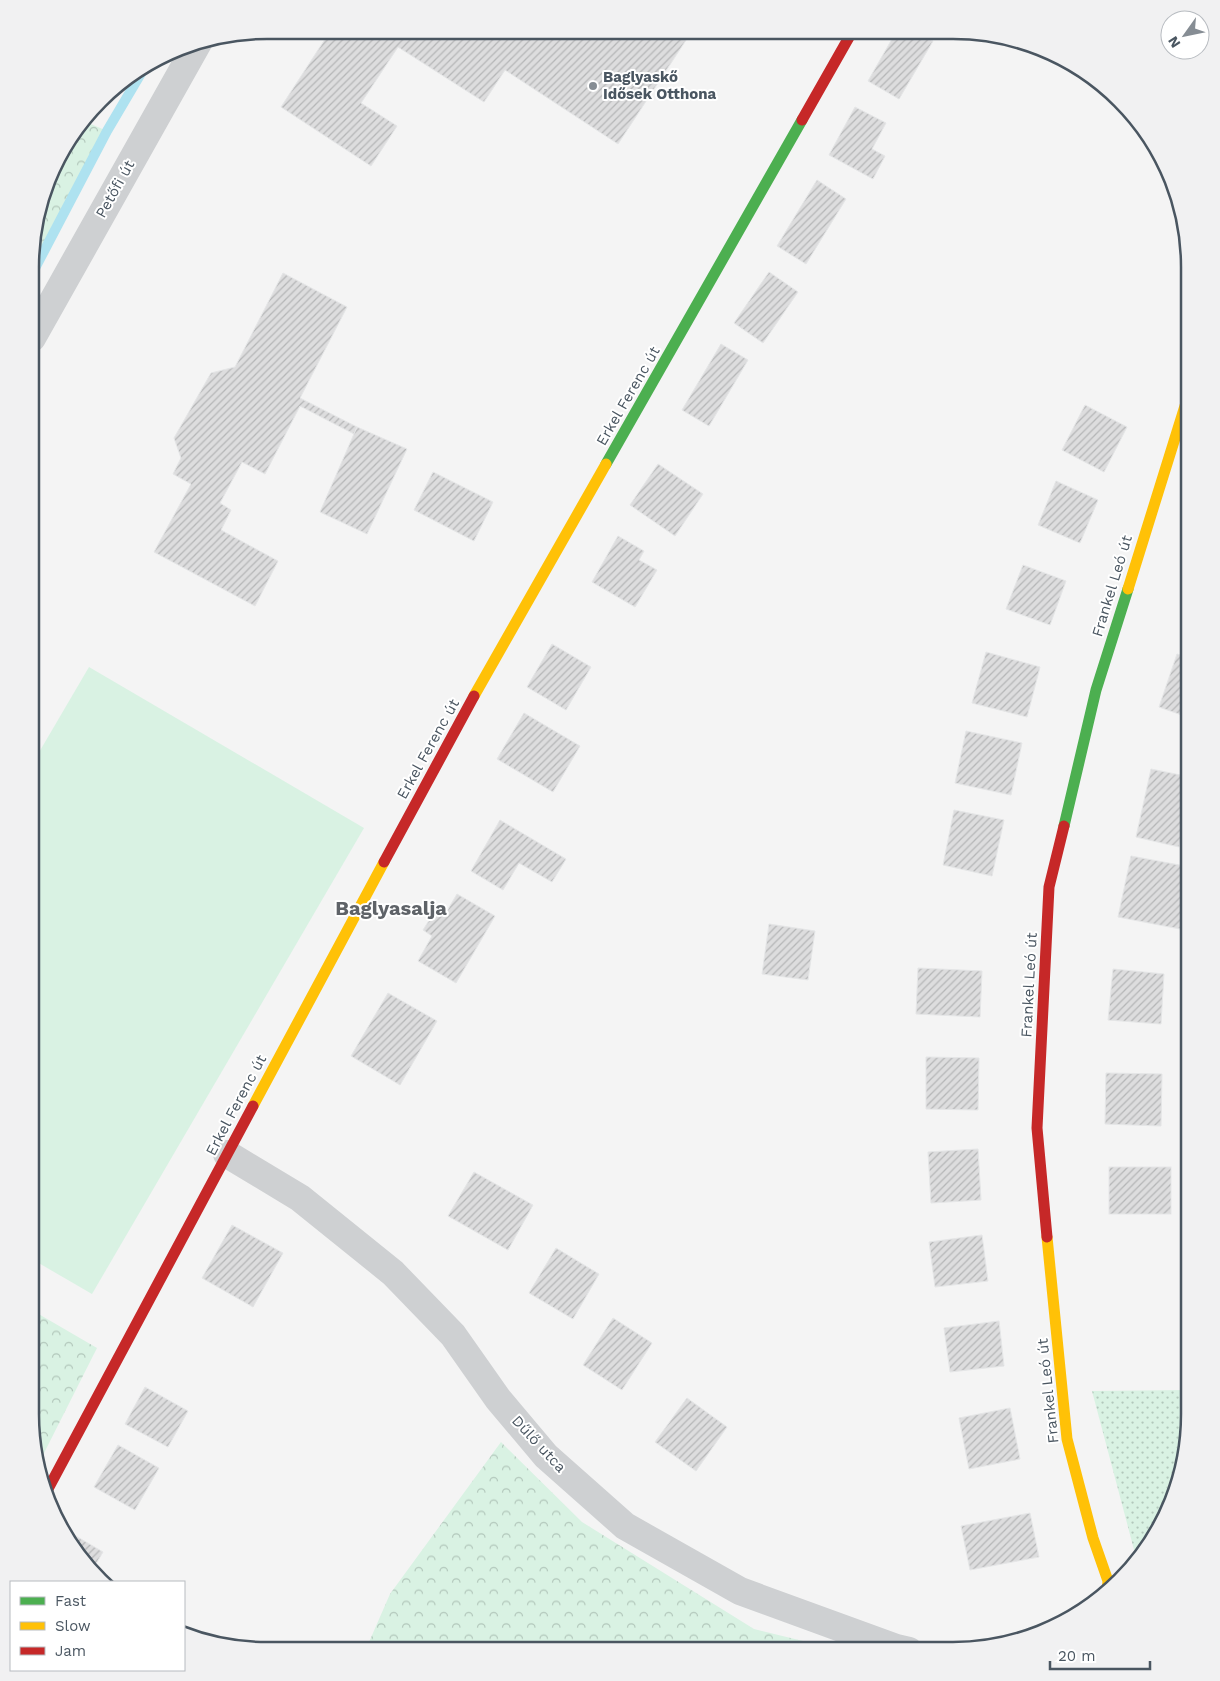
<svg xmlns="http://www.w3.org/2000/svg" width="1220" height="1681" font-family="'Work Sans',sans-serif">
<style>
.grass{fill:url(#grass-dots)}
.forest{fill:url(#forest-crowns)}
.garden{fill:#d9f2e3}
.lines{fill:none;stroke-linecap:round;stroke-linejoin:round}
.stream{stroke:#aee2f0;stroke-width:10}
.building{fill:url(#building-hatch);stroke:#e5e6e7}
.street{stroke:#ced0d2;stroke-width:28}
.fast{stroke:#4caf50;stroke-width:11}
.slow{stroke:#ffc107;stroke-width:11}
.jam{stroke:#c62828;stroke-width:11}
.poi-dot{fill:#868d94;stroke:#fff;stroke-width:2}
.labels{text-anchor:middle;stroke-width:4;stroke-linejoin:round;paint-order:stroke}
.poi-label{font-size:15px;font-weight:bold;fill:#4a5661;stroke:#fff;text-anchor:start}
.street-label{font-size:15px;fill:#4a5661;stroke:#fff}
.district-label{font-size:20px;font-weight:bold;fill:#5f6368;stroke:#fff}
.rim{fill:none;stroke:#4a5661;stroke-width:2.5}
</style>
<defs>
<pattern id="grass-dots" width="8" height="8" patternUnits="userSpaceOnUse" patternTransform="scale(1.25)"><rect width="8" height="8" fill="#d9f2e3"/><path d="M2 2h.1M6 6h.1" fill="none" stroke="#b2c7bb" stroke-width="1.8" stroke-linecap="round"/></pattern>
<pattern id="forest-crowns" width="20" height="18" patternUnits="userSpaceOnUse" patternTransform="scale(1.25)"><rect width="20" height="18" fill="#d9f2e3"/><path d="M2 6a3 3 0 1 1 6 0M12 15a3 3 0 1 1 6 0" fill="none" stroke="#b2c7bb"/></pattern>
<pattern id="building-hatch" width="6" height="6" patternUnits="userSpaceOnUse" patternTransform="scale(1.25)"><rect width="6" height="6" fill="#ddddde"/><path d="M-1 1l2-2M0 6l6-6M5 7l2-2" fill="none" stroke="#b5b6b7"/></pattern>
</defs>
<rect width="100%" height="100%" fill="#f4f4f4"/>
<path class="grass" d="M1189,1390V1430L1177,1490L1150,1546L1137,1561L1092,1391Z"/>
<g class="forest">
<path d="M84,121L107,131L32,276V236L62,149Z"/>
<path d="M30,1309L97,1348L41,1459L30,1414Z"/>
<path d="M501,1442L582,1522L754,1629L844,1651L366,1649L390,1594Z"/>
</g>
<path class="garden" d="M89,667L364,828L92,1294L30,1258L31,766Z"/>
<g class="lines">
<path class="stream" d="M32,274L107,131L143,70"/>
</g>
<g class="building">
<path d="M331,30L692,31L618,144L505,70L484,102L398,47L361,103L397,126L371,166L281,107Z"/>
<path d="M896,32H918L933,41L899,99L868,81Z"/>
<path d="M855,107L886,123L872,149L885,156L873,179L829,155Z"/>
<path d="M817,180L846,199L806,264L777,246Z"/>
<path d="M769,272L798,292L763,343L734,323Z"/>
<path d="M283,273L347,307L300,398L357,427L354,434L300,406L265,474L242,462L220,503L231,510L221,530L278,561L255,606L154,552L191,484L173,474L181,458L174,438L211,373L235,367Z"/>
<path d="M721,344L748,360L709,426L682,410Z"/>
<path d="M1085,405L1127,427L1104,472L1062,450Z"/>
<path d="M357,427L407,449L367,534L320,512Z"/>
<path d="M658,464L703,494L675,536L630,505Z"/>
<path d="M433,472L493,502L474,541L414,510Z"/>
<path d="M1056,481L1098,500L1080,543L1038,525Z"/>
<path d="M618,536L644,551L639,560L657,570L635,607L592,582Z"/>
<path d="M1023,565L1066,581L1050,625L1006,609Z"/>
<path d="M31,633L36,636L31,645Z"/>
<path d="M552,644L591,667L566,710L527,687Z"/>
<path d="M986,652L1040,667L1027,717L972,703Z"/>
<path d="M1177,654L1190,658V718L1159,707Z"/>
<path d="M524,713L580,746L553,792L497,759Z"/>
<path d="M966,731L1022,743L1011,795L955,783Z"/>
<path d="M1151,769L1190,777V800L1179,847L1136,837Z"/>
<path d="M954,810L1004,820L992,876L943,865Z"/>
<path d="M500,820L566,859L552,882L519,863L503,890L471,871Z"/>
<path d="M1131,856L1190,867V881L1180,929L1118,917Z"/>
<path d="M457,894L495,916L456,983L418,961L432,936L423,930L435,911L444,916Z"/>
<path d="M769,924L815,931L808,980L762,974Z"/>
<path d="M918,968L982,971L980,1017L916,1014Z"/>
<path d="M1113,969L1164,974L1161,1024L1108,1020Z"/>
<path d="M388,993L437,1021L400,1085L351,1056Z"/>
<path d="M926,1057L979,1058L978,1110L926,1109Z"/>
<path d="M1106,1073L1162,1074L1161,1126L1105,1124Z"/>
<path d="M978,1149L981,1200L931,1203L928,1152Z"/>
<rect x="1109" y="1167" width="62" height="47"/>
<path d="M474,1172L533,1205L508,1250L448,1216Z"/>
<path d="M232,1225L283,1253L253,1307L202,1278Z"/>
<path d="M982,1235L988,1281L935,1287L929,1242Z"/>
<path d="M556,1248L599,1274L573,1319L529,1293Z"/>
<path d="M613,1318L652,1343L622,1390L583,1365Z"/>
<path d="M999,1321L1004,1366L950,1372L944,1328Z"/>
<path d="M145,1387L188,1411L168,1447L125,1424Z"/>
<path d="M687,1398L727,1427L696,1471L655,1442Z"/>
<path d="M1010,1408L1020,1459L969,1469L959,1418Z"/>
<path d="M118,1445L159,1468L135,1510L94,1487Z"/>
<path d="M1030,1513L1039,1557L970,1570L961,1526Z"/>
<path d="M69,1532L103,1552L91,1572L67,1537Z"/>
<path d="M91,1572L108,1582H103Z"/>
</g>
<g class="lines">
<g class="street">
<path d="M32,338L199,41"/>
<path d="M227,1154L300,1198L393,1273L453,1335L498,1399L546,1456L625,1526L740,1591L896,1648L909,1651"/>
</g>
<g class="fast">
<path d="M606,464L802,120"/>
<path d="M1064,826L1096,690L1128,589"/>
</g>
<g class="slow">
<path d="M1128,589L1190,390"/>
<path d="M474,696L606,464"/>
<path d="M253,1106L384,862"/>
<path d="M1047,1237L1067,1439L1093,1538L1108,1581L1107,1593"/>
</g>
<g class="jam">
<path d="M802,120L852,32"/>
<path d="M384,862L474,696"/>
<path d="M1047,1237L1037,1128L1049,887L1064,826"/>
<path d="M48,1489L253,1106"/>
</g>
</g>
<circle class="poi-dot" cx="593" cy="86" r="5"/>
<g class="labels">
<g class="poi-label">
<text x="603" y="82">Baglyaskő<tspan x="603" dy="17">Idősek Otthona</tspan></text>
</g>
<g class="street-label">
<text transform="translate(115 189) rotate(-61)" y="5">Petőfi út</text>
<text transform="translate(628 396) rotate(-60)" y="5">Erkel Ferenc út</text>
<text transform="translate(1112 586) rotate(-73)" y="5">Frankel Leó út</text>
<text transform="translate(428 749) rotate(-61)" y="5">Erkel Ferenc út</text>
<text transform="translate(1029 985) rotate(-87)" y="5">Frankel Leó út</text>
<text transform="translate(236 1105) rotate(-62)" y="5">Erkel Ferenc út</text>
<text transform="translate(1048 1391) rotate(-96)" y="5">Frankel Leó út</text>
<text transform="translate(539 1444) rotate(47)" y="5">Dűlő utca</text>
</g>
<g class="district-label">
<text x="391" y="915">Baglyasalja</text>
</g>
</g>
<path d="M0 0H1220V1681H0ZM267 39H953A228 228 0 0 1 1181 267V1414A228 228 0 0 1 953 1642H267A228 228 0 0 1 39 1414V267A228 228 0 0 1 267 39Z" fill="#f1f1f2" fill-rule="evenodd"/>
<path class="rim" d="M267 39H953A228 228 0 0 1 1181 267V1414A228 228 0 0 1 953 1642H267A228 228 0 0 1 39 1414V267A228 228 0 0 1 267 39Z"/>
<rect x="10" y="1581" width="175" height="90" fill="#ffffff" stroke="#b7bbc0"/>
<rect x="20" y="1597" width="25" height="8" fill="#4caf50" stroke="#b7bbc0"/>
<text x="55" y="1606" font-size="15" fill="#4a5661">Fast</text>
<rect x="20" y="1622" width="25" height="8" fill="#ffc107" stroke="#b7bbc0"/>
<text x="55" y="1631" font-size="15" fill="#4a5661">Slow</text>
<rect x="20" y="1647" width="25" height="8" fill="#c62828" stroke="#b7bbc0"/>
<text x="55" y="1656" font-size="15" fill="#4a5661">Jam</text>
<g transform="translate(1185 35) rotate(237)"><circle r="24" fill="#ffffff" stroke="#b7bbc0"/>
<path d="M0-4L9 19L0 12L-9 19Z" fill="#868d94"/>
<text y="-8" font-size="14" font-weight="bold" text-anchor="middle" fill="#4a5661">N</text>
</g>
<path d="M1050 1661v8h100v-8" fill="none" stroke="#4a5661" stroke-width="2.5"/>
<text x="1058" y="1661" font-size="15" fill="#4a5661" stroke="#ffffff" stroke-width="4" paint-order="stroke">20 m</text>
</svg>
